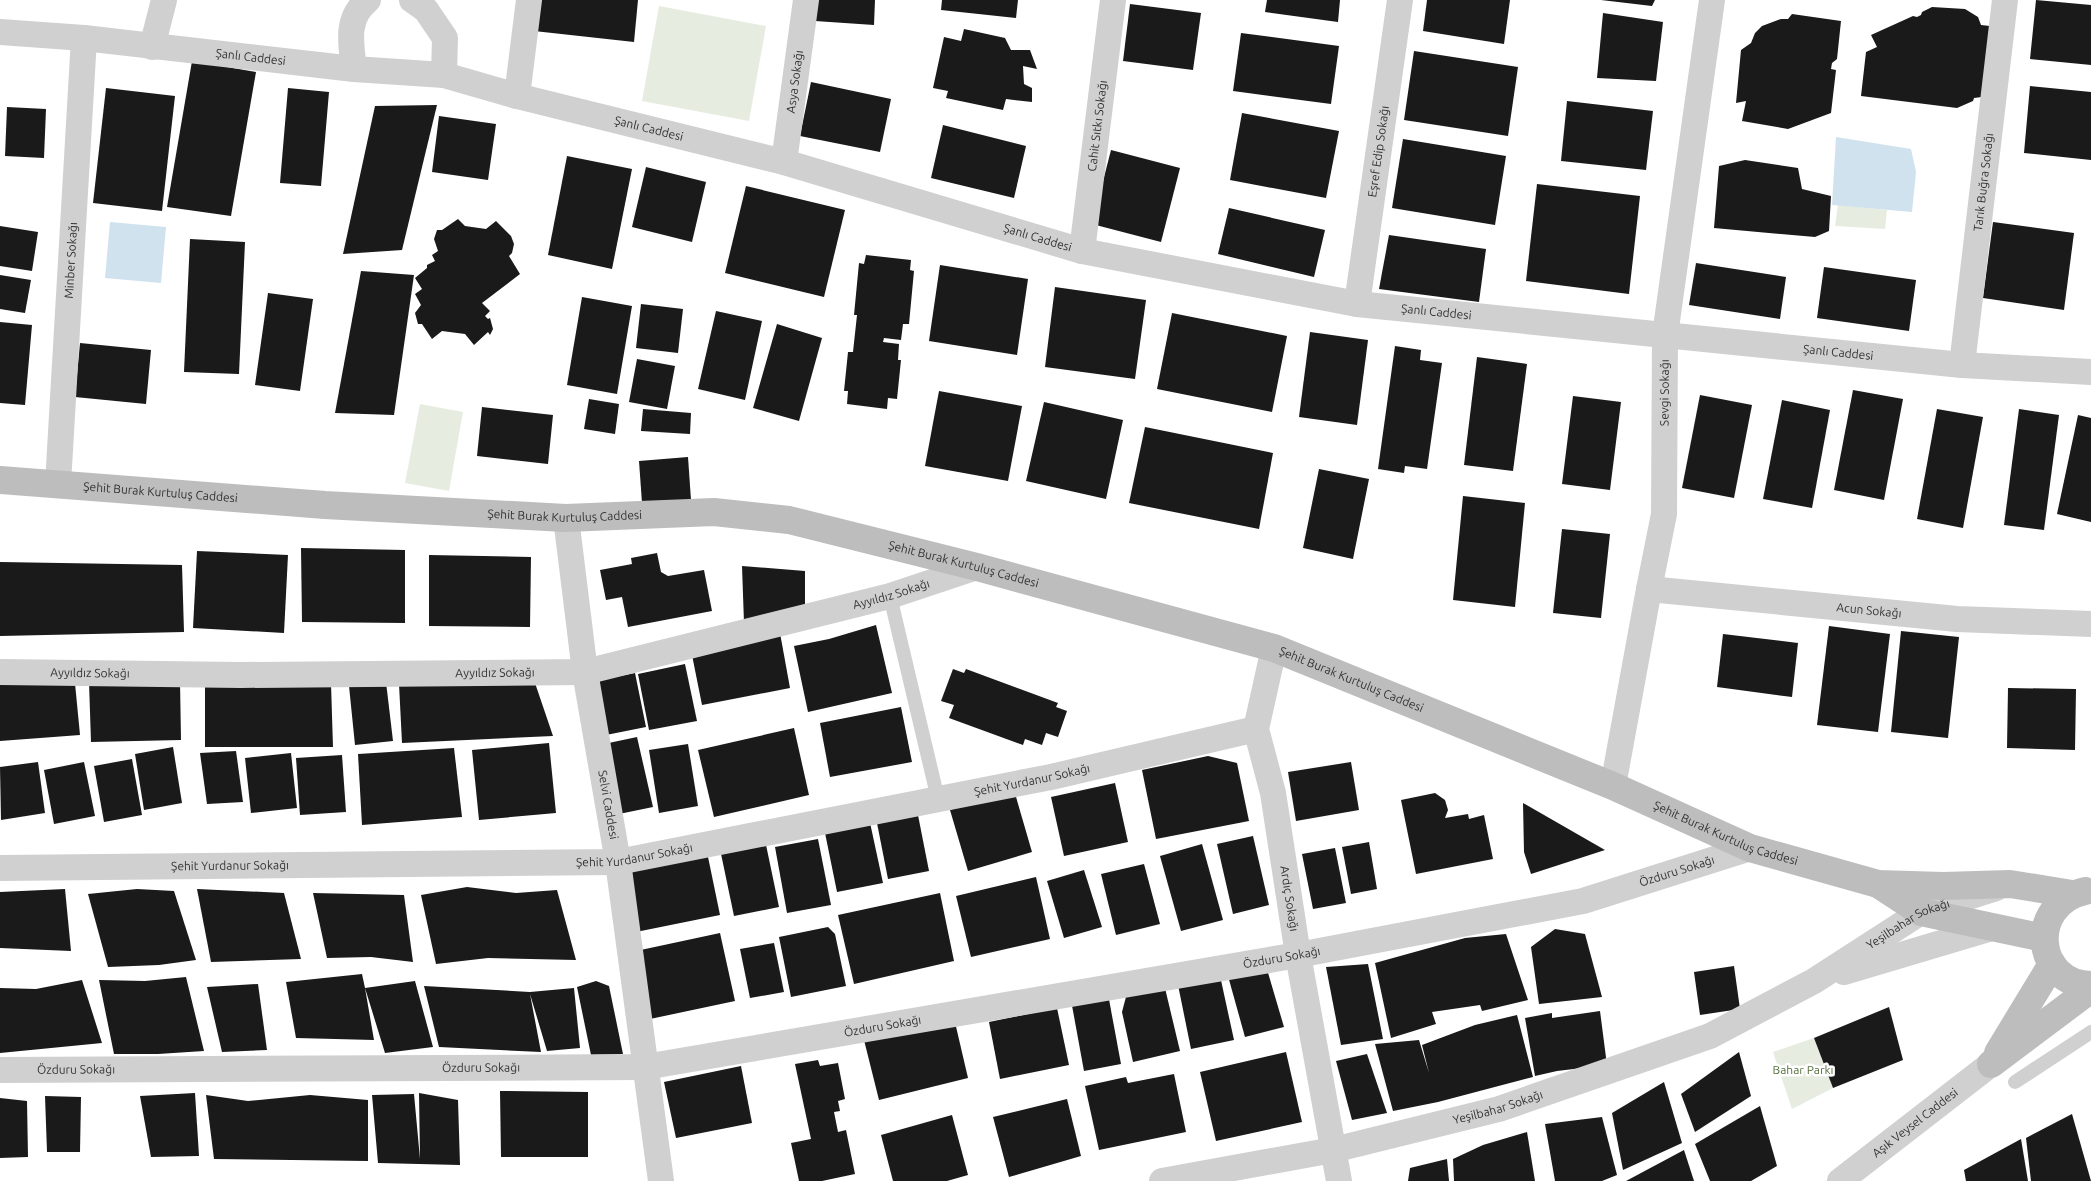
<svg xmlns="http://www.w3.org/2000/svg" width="2091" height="1181" font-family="Ubuntu,sans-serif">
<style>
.green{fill:#e6ecdf}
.water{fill:#cfe2ee}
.building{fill:#1a1a1a}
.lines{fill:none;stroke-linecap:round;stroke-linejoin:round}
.lane{stroke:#d0d0d0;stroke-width:14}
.street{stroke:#d0d0d0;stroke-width:26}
.secondary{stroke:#bdbdbd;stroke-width:28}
.labels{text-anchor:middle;stroke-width:5;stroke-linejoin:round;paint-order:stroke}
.street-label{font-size:12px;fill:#333;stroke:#fff}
.park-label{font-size:12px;fill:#56703f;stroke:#fff}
</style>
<rect width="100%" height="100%" fill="#fff"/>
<g class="green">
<path d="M659,6L766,26L749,121L642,101Z"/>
<path d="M1838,205L1887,210L1885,229L1835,226Z"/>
<path d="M420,404L463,412L449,491L405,483Z"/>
<path d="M1814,1038L1833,1088L1792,1109L1773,1052Z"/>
</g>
<g class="water">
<path d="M1836,137L1911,149L1916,172L1912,212L1832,205Z"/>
<path d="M110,222L166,227L161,283L105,278Z"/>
</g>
<g class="building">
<path d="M537,0H638L634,42L534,31Z"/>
<path d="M816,0H875L874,25L815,21Z"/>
<path d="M942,0H1018L1016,18L941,10Z"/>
<path d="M1267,0H1340L1338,22L1265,12Z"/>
<path d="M1427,0H1510L1504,44L1423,31Z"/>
<path d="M1601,0H1655L1652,6Z"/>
<path d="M2036,0L2091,5V65L2030,59Z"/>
<path d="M1130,4L1201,13L1193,70L1123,61Z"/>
<path d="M1932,7L1965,9L1978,17L1981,25L1990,26L1982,97L1974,98L1973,101L1957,108L1861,96L1866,52L1877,47L1871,35L1913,16L1917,17L1921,15L1922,12Z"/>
<path d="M1603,13L1663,22L1656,81L1597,78Z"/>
<path d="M1792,14L1841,21L1837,59L1832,63L1831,69L1836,70L1831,113L1788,129L1742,121L1746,101L1736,103L1741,50L1751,43L1755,33L1762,26L1781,19H1788Z"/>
<path d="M964,29L1005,38L1011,50H1030L1037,69L1023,66L1024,84L1032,88V102L1006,99L1003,110L946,98L948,91L933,88L944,37L961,41Z"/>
<path d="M1241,33L1339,46L1331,104L1233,91Z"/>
<path d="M1414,51L1518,67L1508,136L1404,120Z"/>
<path d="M192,61L256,72L231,216L167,207Z"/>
<path d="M811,82L891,99L880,152L800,136Z"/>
<path d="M2030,86L2091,92V160L2024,153Z"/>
<path d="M106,88L175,96L162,211L93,203Z"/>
<path d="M288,88L329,92L321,186L280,183Z"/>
<path d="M1567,101L1653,111L1646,170L1561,161Z"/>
<path d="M437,105L402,250L343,254L375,106Z"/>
<path d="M7,107L46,109L44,158L5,156Z"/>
<path d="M1242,113L1339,131L1326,198L1230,180Z"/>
<path d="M439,116L496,124L488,180L432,172Z"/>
<path d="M943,125L1026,146L1014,198L931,178Z"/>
<path d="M1403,139L1506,156L1495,225L1392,208Z"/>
<path d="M1111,150L1180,168L1161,242L1092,224Z"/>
<path d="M567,156L632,169L612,269L548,255Z"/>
<path d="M1745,160L1798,168L1802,189L1831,196L1829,231L1815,237L1714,228L1719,166Z"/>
<path d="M646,167L706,182L692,242L632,227Z"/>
<path d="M1537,184L1640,196L1629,294L1526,281Z"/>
<path d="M746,186L845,210L824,297L725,273Z"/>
<path d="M1229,208L1325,230L1314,277L1218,254Z"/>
<path d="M458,219L465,226L486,229L496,221L511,236L514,244L512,253L509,256L520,274L482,303L490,311L485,316L488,319L490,318L493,329L490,335L488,332L474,345L465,334L442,331L432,339L422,324H418L415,313L421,305L415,294L422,289L415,278L427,268V265L435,261L432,255L438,251L434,239L437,230H442Z"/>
<path d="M1993,222L2074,233L2064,310L1983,298Z"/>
<path d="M0,226L38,232L32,271L0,266Z"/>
<path d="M1389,235L1486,249L1479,302L1379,289Z"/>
<path d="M190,239L245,242L239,374L184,372Z"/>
<path d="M866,255L911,260L910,270L914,271L909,324H903L901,340L884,338L883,342L899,344L898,360H901L897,399L888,398L887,409L847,404L848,391H844L848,352H853L857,315H854L859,263L864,264Z"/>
<path d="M1696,263L1786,277L1780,319L1689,305Z"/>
<path d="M940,265L1028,279L1017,355L929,341Z"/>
<path d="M1824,267L1916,280L1909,331L1817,318Z"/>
<path d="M361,271L414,275L394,415L335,413Z"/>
<path d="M0,275L31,280L25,313L0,309Z"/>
<path d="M1055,287L1146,300L1135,379L1045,367Z"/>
<path d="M268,293L313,299L300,391L255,385Z"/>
<path d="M582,297L632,306L617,394L567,385Z"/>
<path d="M641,304L683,309L678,353L636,348Z"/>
<path d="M716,311L762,321L745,400L698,389Z"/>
<path d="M1172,313L1287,336L1272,412L1157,389Z"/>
<path d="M0,322L32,325L25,405L0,403Z"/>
<path d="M777,324L822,338L799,421L753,408Z"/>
<path d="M1310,332L1368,340L1357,425L1299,417Z"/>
<path d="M80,343L151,350L146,404L75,397Z"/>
<path d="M1395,346L1421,350L1420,360L1442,363L1427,469L1405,466L1404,473L1378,469Z"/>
<path d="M1477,357L1527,364L1513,471L1464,465Z"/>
<path d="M637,359L675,366L667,409L629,402Z"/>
<path d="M1853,390L1903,399L1884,500L1834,490Z"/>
<path d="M939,391L1022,406L1008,481L925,466Z"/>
<path d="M1700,395L1752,405L1734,498L1682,488Z"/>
<path d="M1573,396L1621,402L1610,490L1562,484Z"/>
<path d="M589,399L619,404L615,434L584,429Z"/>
<path d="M1782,400L1830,410L1812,508L1763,499Z"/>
<path d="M1044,402L1123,420L1106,499L1026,481Z"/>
<path d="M482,407L553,415L548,464L477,456Z"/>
<path d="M643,409L691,413L690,434L641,431Z"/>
<path d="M1937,409L1983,417L1963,528L1917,519Z"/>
<path d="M2019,409L2059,415L2044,530L2004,525Z"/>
<path d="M2078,415L2091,418V522L2057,514Z"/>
<path d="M1145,427L1273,453L1259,529L1129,503Z"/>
<path d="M688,457L691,500L642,503L639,461Z"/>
<path d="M1319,469L1369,479L1353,559L1303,548Z"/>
<path d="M1463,496L1525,503L1515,607L1453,600Z"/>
<path d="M1562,529L1610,534L1601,618L1553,613Z"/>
<path d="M301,548L405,550V623L302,622Z"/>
<path d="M197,551L288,555L284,633L193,628Z"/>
<path d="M657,553L661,572L668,576L704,570L712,611L628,627L622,597L606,600L600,570L632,564L631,558Z"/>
<path d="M429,555L531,557L530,627L429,626Z"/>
<path d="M0,562L182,565L184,632L0,636Z"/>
<path d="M742,566L805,571V609L744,623Z"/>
<path d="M876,625L892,693L808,712L794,646L829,639Z"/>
<path d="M1829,626L1890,634L1878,732L1817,725Z"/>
<path d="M1901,631L1959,637L1948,738L1891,732Z"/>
<path d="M780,633L790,688L702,705L691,650Z"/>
<path d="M1723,634L1798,643L1792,697L1717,687Z"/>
<path d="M685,664L697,721L649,730L638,674Z"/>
<path d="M953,669L964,673L966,669L1058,703L1056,707L1067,711L1058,737L1046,733L1042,745L1025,739L1023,745L949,718L954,705L941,701Z"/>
<path d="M74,673L80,735L0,741V680Z"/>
<path d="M635,673L646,727L601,736L590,682Z"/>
<path d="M534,680L553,736L402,743L399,684Z"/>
<path d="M180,681L181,740L91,742L89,682Z"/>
<path d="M386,682L393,741L355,745L349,686Z"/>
<path d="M331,684L333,747H205V686Z"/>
<path d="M2008,688L2076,689L2075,750L2007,748Z"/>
<path d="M901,707L912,762L830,777L820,723Z"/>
<path d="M794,728L809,795L714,817L698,750Z"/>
<path d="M637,737L653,807L619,814L604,744Z"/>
<path d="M549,743L556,813L479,820L472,750Z"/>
<path d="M688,744L698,806L659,813L649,750Z"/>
<path d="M173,747L182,803L144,810L135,754Z"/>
<path d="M454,748L462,817L362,825L358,754Z"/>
<path d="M236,751L243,802L207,804L200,753Z"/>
<path d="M291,753L297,808L251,813L245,758Z"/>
<path d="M342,755L346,812L300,815L296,758Z"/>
<path d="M1208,756L1237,763L1249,821L1156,839L1142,770Z"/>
<path d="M132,759L142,815L104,822L94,766Z"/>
<path d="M38,762L45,813L1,820L0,767Z"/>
<path d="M84,762L95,816L54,824L44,770Z"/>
<path d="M1351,762L1359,810L1296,821L1288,772Z"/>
<path d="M1115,783L1128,842L1064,856L1051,797Z"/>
<path d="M1014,790L1032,852L968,871L950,810Z"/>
<path d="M1435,793L1445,800L1448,810L1445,818L1468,814L1469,819L1484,815L1493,859L1416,874L1401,800Z"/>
<path d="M1523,803L1605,850L1531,874L1524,852Z"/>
<path d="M917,810L929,871L888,879L876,818Z"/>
<path d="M869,818L883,883L837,892L824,828Z"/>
<path d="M1253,836L1269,905L1233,914L1217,844Z"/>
<path d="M818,839L831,905L787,913L775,847Z"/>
<path d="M765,840L779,907L734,916L720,849Z"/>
<path d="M1369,842L1377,889L1351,894L1342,847Z"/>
<path d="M1202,844L1223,920L1181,931L1160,856Z"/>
<path d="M1335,848L1346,903L1313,909L1302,854Z"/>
<path d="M707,852L720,915L636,932L623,869Z"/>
<path d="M1144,864L1160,924L1116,935L1101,874Z"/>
<path d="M1084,870L1102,927L1064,938L1047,881Z"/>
<path d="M1036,877L1050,939L971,957L956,896Z"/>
<path d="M467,887L516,893L557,890L576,960L488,958L436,964L421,895Z"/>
<path d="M65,889L71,951L0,948V892Z"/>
<path d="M137,889L174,891L196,960L159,965L108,967L88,894Z"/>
<path d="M197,889L284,893L301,959L211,962Z"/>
<path d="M313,893L404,895L413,962L371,957L327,958Z"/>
<path d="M940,893L954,961L854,984L838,915Z"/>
<path d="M828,927L835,934L846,986L791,997L779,937Z"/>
<path d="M1555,929L1585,934L1602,997L1539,1004L1531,947Z"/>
<path d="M720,933L735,1001L650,1019L636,951Z"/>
<path d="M1506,934L1528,1000L1482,1011L1480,1005L1432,1012L1436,1024L1391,1038L1375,963L1465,938Z"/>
<path d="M774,943L784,992L750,998L740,949Z"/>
<path d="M1368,964L1383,1039L1341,1045L1326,967Z"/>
<path d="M1266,966L1284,1027L1245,1037L1228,976Z"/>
<path d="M1734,966L1740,1009L1700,1015L1694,972Z"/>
<path d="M1219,971L1234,1040L1191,1049L1177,980Z"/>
<path d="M362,974L365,988L415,981L433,1047L385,1053L365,988L374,1040L296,1038L286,982Z"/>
<path d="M186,977L204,1051L158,1054H114L99,980L145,981Z"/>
<path d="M82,980L102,1043L0,1053V988L36,989Z"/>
<path d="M596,981L609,986L623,1054L591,1055L577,987Z"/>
<path d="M258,984L267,1050L222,1052L207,987Z"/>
<path d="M1164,984L1180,1051L1133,1062L1122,1012L1127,993Z"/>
<path d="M424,986L530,992L574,988L580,1048L547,1051L530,994L541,1052L439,1047Z"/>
<path d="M1108,994L1121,1064L1084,1071L1071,1000Z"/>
<path d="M1889,1007L1903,1060L1833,1088L1814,1038Z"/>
<path d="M1057,1008L1069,1065L1000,1079L989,1022Z"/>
<path d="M1600,1011L1607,1065L1557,1071L1535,1076L1525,1018L1552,1013V1018Z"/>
<path d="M1517,1015L1533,1077L1438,1102L1393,1111L1375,1044L1419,1040L1429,1073L1422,1045L1475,1025Z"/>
<path d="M954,1018L968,1078L879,1100L864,1040Z"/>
<path d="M1286,1052L1302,1122L1216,1141L1200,1072Z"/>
<path d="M1739,1052L1751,1096L1695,1132L1681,1094Z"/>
<path d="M1367,1054L1387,1113L1352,1120L1336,1061Z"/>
<path d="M818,1060L820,1066L838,1063L845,1099L838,1101L840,1111L834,1112L838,1132L846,1130L855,1174L822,1181H799L791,1143L811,1139L795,1064Z"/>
<path d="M741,1066L752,1123L676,1138L664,1082Z"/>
<path d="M1174,1074L1186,1132L1099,1150L1085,1086L1126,1077L1128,1083Z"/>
<path d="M1664,1082L1682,1143L1623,1170L1612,1113Z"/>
<path d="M500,1091L588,1092V1157H501Z"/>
<path d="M195,1093L199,1156L151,1157L140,1096Z"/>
<path d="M419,1093L458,1100L460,1165L378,1163L372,1095L414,1094L420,1159Z"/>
<path d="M206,1095L248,1101L310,1095L368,1100V1161L214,1159Z"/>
<path d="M45,1096L81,1097L80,1152H47Z"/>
<path d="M0,1098L27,1101L28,1157L0,1158Z"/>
<path d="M1067,1099L1081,1156L1009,1177L993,1117Z"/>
<path d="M1760,1106L1777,1166L1751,1181H1710L1695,1144Z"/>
<path d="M2072,1114L2091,1181H2031L2026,1138Z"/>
<path d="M952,1115L968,1175L947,1181H893L881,1135Z"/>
<path d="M1602,1117L1617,1175L1602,1181H1555L1545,1124Z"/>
<path d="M1527,1132L1535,1181H1454L1453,1159L1483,1145Z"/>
<path d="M2021,1139L2028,1181H1966L1964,1170Z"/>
<path d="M1684,1150L1694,1181H1626Z"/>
<path d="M1447,1159L1449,1181H1408L1410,1168Z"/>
</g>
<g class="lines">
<g class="lane">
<path d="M890,596L938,799"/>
<path d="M2015,1082L2091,1032"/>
</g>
<g class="street">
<path d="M412,0L426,10L445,38L444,75"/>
<path id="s1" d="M0,32L84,38L354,69L444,75L517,96L784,162L1082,251L1357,304L1962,365L2091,372"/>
<path d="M152,47L164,0"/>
<path d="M354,69C351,44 345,18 368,0"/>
<path d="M517,96L529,0"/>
<path id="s2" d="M784,162L806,0"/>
<path id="s3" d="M1082,251L1113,0"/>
<path id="s4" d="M1357,304L1400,0"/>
<path id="s5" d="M1962,365L2005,0"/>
<path id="s6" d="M58,484L84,38"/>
<path id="s7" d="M566,518L585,672L618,862L661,1181"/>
<path id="s8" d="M1649,589L1957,619L2091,624"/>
<path id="s9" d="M1274,648L1256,729L1273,793L1298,955L1339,1181"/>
<path id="s10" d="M0,672L241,675L585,672L890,596L977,567"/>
<path id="s11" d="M1613,786L1649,589L1664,514L1665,335L1712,0"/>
<path id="s12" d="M0,868L618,862L1051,777L1256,729"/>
<path d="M1844,972L1995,927"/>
<path id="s13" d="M0,1070L645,1067L1298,955L1583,901L1750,848"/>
<path id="s14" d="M1162,1181L1333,1150L1499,1109L1710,1036L1814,981L1921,912L1996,888"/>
<path id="s15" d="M1840,1181L1991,1064"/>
</g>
<g class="secondary">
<path id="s16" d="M0,480L325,505L566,518L714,512L789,520L977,567L1274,648L1613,786L1750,848L1878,884L1943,886L2010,884L2072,894"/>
<path d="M1878,884L1921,912L2044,938"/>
<path d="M2085,891C2026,905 2035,984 2091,985"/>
<path d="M1998,1053L2052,964"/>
<path d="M1991,1064L2091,989"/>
</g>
</g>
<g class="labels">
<g class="street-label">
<text dy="4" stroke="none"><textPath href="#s1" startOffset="252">Şanlı Caddesi</textPath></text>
<text dy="4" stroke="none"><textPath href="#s2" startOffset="81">Asya Sokağı</textPath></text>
<text dy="4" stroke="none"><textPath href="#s3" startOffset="126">Cahit Sıtkı Sokağı</textPath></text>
<text dy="4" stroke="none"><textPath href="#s1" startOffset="658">Şanlı Caddesi</textPath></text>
<text dy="4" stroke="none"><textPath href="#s4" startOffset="154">Eşref Edip Sokağı</textPath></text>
<text dy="4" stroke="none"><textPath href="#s5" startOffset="184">Tarık Buğra Sokağı</textPath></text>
<text dy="4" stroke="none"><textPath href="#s1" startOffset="1062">Şanlı Caddesi</textPath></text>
<text dy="4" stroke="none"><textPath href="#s6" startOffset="224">Minber Sokağı</textPath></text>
<text dy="4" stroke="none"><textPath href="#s1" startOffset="1468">Şanlı Caddesi</textPath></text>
<text dy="4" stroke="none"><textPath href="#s1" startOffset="1872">Şanlı Caddesi</textPath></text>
<text dy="4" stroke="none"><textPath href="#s11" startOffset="398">Sevgi Sokağı</textPath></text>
<text dy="4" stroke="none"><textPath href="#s16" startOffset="161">Şehit Burak Kurtuluş Caddesi</textPath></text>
<text dy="4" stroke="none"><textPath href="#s16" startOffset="566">Şehit Burak Kurtuluş Caddesi</textPath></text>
<text dy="4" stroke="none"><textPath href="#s16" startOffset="971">Şehit Burak Kurtuluş Caddesi</textPath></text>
<text dy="4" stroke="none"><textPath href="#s10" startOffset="901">Ayyıldız Sokağı</textPath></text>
<text dy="4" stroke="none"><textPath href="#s8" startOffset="221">Acun Sokağı</textPath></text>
<text dy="4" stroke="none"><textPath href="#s10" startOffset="495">Ayyıldız Sokağı</textPath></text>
<text dy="4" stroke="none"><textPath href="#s10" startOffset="90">Ayyıldız Sokağı</textPath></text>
<text dy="4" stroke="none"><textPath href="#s16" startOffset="1376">Şehit Burak Kurtuluş Caddesi</textPath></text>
<text dy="4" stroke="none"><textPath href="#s12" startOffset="1040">Şehit Yurdanur Sokağı</textPath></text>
<text dy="4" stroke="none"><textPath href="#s7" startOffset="290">Selvi Caddesi</textPath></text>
<text dy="4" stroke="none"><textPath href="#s16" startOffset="1781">Şehit Burak Kurtuluş Caddesi</textPath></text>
<text dy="4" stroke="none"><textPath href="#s12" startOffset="635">Şehit Yurdanur Sokağı</textPath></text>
<text dy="4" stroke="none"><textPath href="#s12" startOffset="230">Şehit Yurdanur Sokağı</textPath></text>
<text dy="4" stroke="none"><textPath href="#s13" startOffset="1696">Özduru Sokağı</textPath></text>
<text dy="4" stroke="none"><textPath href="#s9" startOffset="256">Ardıç Sokağı</textPath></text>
<text dy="4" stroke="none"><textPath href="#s14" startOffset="796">Yeşilbahar Sokağı</textPath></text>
<text dy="4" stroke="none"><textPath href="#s13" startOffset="1291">Özduru Sokağı</textPath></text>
<text dy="4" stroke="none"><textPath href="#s13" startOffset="886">Özduru Sokağı</textPath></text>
<text dy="4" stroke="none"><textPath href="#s13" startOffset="481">Özduru Sokağı</textPath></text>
<text dy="4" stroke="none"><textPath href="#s13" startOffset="76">Özduru Sokağı</textPath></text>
<text dy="4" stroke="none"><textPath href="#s14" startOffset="344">Yeşilbahar Sokağı</textPath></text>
<text dy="4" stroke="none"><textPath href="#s15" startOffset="95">Aşık Veysel Caddesi</textPath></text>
</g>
<g class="park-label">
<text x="1803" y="1074">Bahar Parkı</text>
</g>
</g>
</svg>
